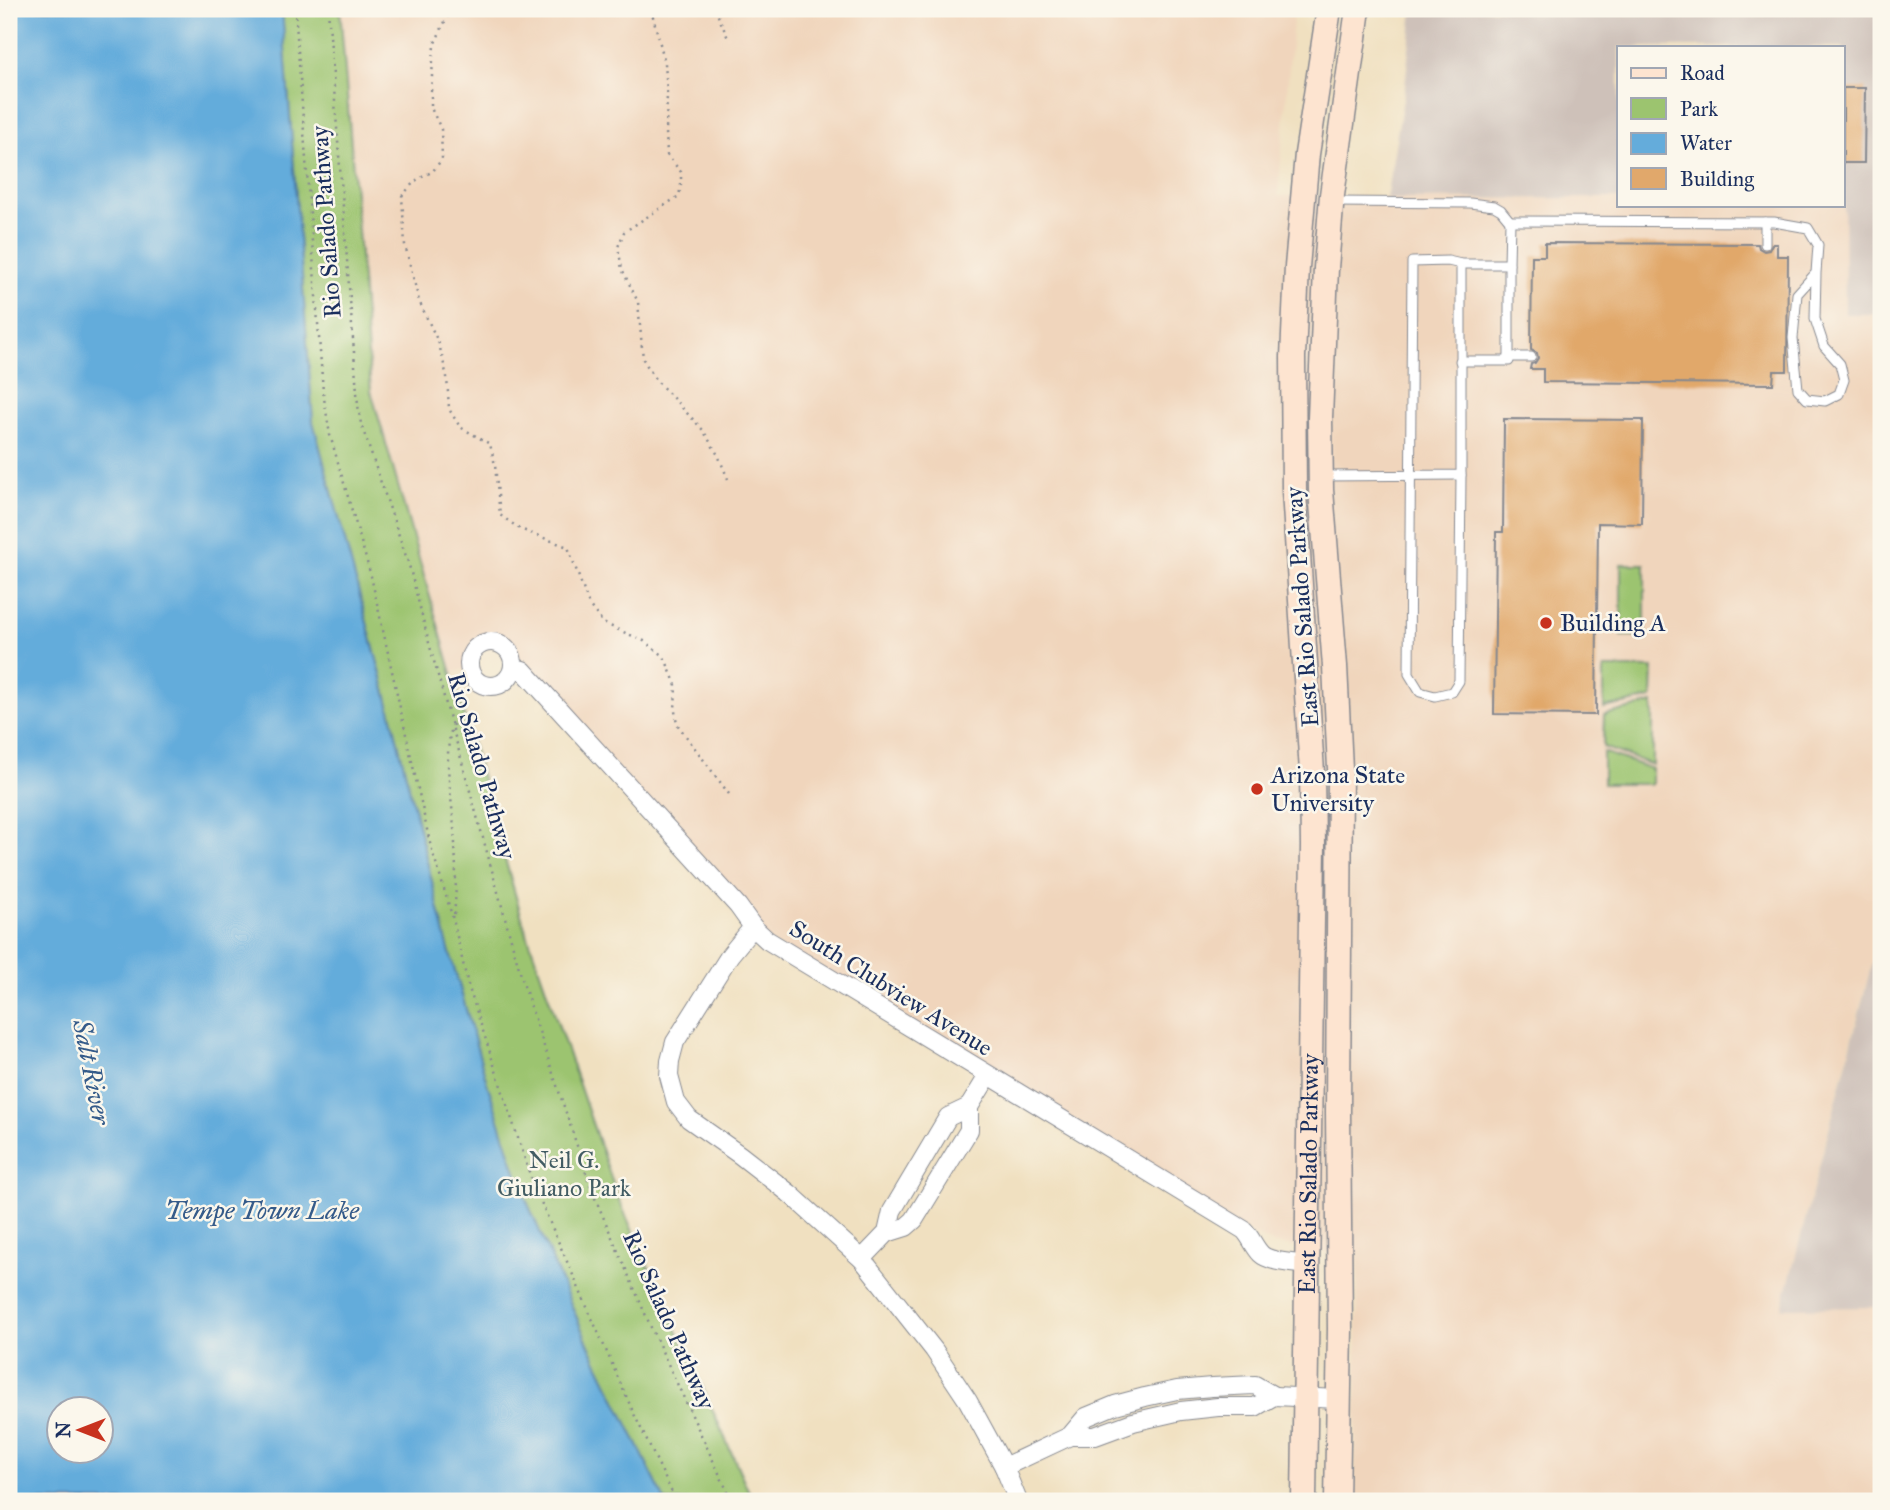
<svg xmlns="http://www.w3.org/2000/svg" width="1890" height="1510" font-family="'IM FELL Great Primer',serif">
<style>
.built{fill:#f0d5bc}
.industrial{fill:#cec1b9}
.green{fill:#9cc46f;stroke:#5c7a66;stroke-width:2}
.water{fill:#64acdb;stroke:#406e9c;stroke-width:2;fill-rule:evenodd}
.building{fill:#e1a86b}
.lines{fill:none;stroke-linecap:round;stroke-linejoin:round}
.service-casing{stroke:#86888f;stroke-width:11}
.minor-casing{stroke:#86888f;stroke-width:20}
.secondary-casing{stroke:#86888f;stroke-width:27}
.path{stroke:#86888f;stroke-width:2.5;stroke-dasharray:2 5;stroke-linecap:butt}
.service{stroke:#fff;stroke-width:9}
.minor{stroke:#fff;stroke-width:18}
.secondary{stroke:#fde4d0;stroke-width:24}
.poi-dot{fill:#c8321e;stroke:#fbf7ec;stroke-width:2.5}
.labels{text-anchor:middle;stroke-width:5;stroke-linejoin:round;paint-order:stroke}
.street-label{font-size:24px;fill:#1b2f5e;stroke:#fbf7ec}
.poi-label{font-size:24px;fill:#1b2f5e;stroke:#fbf7ec;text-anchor:start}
.park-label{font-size:24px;fill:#425c63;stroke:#fbf7ec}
.water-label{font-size:26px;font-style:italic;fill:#355b8a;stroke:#fbf7ec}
</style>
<rect width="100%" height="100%" fill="#fbf7ec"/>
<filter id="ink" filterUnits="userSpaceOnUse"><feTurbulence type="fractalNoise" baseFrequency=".0143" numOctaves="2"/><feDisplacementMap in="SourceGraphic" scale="14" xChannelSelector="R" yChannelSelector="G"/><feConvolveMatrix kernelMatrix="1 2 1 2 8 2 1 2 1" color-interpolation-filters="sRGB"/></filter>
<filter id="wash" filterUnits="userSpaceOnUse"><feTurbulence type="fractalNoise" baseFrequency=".00686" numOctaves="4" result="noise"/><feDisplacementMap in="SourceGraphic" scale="28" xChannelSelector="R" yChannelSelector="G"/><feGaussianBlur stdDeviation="1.57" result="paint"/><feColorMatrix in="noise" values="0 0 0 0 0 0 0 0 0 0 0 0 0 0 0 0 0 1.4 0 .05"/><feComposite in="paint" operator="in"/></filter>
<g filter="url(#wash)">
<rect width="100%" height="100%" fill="#f0e0c0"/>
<path class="built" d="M340,9H1294L1278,196H1363L1386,199L1619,198V205H1843V197H1845V314H1881V926L1782,1307H1881V1501H1355L1358,1258L1273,1243L1244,1230L767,940L512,659L509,652L504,646L497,643L490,642L482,644L471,654L469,668L452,673L371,391Z"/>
<g class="industrial">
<path d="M1413,9H1881V314H1845L1843,47H1619V198L1386,199L1405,88Z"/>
<path d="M1881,926V1307L1782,1308L1857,1022Z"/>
</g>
<g class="green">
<path d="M282,9H340L371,391L524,925L618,1198L753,1501H665L585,1337L522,1190L487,1083L446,939L387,697L313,422Z"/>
<rect x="1621" y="564" width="24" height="72"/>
<path d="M1604,668H1653L1652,698L1604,708Z"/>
<path d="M1653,703V765L1603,747L1604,715Z"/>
<path d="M1603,752L1652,769V784H1603Z"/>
</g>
<path class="water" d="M9,9H282L313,422L387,697L446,939L487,1083L522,1190L585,1337L665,1501H9ZM60,1408H102V1450H60Z"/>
<g id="blocks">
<g class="building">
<path d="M1843,88H1865L1864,163H1843Z"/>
<path d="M1545,243L1758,244L1759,248L1764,251L1769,250L1772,244H1777V256H1788L1787,371H1774L1773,384L1543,382V369H1530L1531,364L1535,363L1538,358L1537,353L1531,350L1532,256H1545Z"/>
<path d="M1504,419L1643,420L1642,524L1598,523L1596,715L1494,714L1496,532H1503Z"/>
</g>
</g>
</g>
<g filter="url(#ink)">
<use href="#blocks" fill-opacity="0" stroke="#86888f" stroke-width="2"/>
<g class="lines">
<defs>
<g id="service">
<path d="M1333,202L1470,203L1494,206L1501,210L1510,221"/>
<path d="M1765,244V222"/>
<path d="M1509,357H1531"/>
<path d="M1460,361H1509V264"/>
<path d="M1461,475L1459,681L1452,692L1435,696L1420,692L1409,674L1412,262L1448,261L1461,264"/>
<path d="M1323,476L1461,475V264H1509L1510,221L1774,222L1808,228L1818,245L1816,273L1797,294L1793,338L1798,389L1807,399L1825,401L1839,394L1844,380L1840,364L1824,346L1815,319L1816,273"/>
</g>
<g id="minor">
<circle cx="491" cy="664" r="22"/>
<path d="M513,667L523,670L738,906L753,927L767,940L1244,1230C1251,1237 1254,1247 1261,1254C1269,1262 1295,1263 1307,1265"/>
<path d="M753,927L730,955L675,1042L670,1061L669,1076L676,1102L689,1119L740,1155L789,1193L862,1259L934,1350L968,1401L1004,1467L1018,1501"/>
<path d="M969,1107L988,1076"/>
<path d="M862,1259L887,1233L892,1211L948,1117L969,1107V1130L914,1220L906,1227L887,1233"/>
<path d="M1274,1396L1338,1399"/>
<path d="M1004,1467L1070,1436H1095L1133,1422L1181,1411L1218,1407H1255L1274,1396L1255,1385L1212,1387L1177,1390L1145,1397L1115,1405L1086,1417L1070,1436"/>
</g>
<g id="secondary">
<path id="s1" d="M1304,1501L1313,846L1312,772L1294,491L1293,357L1297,267L1307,154L1329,9"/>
<path d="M1337,1501L1340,1329L1338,1112L1340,769L1335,666L1321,490L1320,418L1326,268L1332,195L1358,9"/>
</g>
</defs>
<use href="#service" class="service-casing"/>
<use href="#minor" class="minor-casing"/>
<use href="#secondary" class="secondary-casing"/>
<g class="path">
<path d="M295,9L323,392L330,435L371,576L430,843L453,919L468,985L533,1184L634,1414L676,1501"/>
<path d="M328,9L358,405L361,424L409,565L429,643L524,986L592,1191L653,1332L732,1501"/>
<path d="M451,9L434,45L431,92V108L441,129L442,159L433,171L415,181L402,196L405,245L419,301L439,344L447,377L449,409L460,427L490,444L495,465L500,515L520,529L568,547L589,605L603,623L644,641L664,656L676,685L675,711L677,724L729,794"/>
<path d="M651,9L665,63L667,93L666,132L667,155L681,172V185L679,196L624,232L618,247L622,269L638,302L643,359L655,379L703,430L718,455L728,479"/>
<path d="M715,9L728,38"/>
<path d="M453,724C442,757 452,794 454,828C456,857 457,886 454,916"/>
</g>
<use href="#service" class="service"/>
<use href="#minor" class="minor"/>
<use href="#secondary" class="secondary"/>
</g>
</g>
<g class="poi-dot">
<circle cx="1546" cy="623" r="7"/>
<circle cx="1257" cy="789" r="7"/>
</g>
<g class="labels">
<g class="street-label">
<text transform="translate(326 222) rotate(-94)" y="8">Rio Salado Pathway</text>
<text transform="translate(1302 607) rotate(-94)" y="8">East Rio Salado Parkway</text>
<text transform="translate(482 766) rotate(74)" y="8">Rio Salado Pathway</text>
<text transform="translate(891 988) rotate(32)" y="8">South Clubview Avenue</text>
<text dy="8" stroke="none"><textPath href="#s1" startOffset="327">East Rio Salado Parkway</textPath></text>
<text transform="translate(669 1320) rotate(66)" y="8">Rio Salado Pathway</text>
</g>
<g class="poi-label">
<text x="1560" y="631">Building A</text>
<text x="1271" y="783">Arizona State<tspan x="1271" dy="28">University</tspan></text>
</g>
<g class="park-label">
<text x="564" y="1168">Neil G.<tspan x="564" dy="28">Giuliano Park</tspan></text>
</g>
<g class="water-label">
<text transform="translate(92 1072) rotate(79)" y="9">Salt River</text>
<text x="262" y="1219">Tempe Town Lake</text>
</g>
</g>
<rect width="1890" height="1510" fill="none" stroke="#fbf7ec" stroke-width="35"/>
<rect x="1617" y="46" width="228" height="161" fill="#fbf7ec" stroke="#a1a7b3" stroke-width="2"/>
<rect x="1631" y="68" width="35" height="10" fill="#fde4d0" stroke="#a1a7b3" stroke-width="2"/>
<text x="1680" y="80" font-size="21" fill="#1b2f5e">Road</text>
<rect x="1631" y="98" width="35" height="21" fill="#9cc46f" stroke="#a1a7b3" stroke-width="2"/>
<text x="1680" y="116" font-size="21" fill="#1b2f5e">Park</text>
<rect x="1631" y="133" width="35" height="21" fill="#64acdb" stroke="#a1a7b3" stroke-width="2"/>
<text x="1680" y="150" font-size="21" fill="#1b2f5e">Water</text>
<rect x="1631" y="168" width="35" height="21" fill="#e1a86b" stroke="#a1a7b3" stroke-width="2"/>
<text x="1680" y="186" font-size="21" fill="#1b2f5e">Building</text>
<g transform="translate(80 1430) rotate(270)"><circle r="33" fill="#fbf7ec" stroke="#a1a7b3" stroke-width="2"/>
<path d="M0-5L12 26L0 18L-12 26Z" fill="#c8321e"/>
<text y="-10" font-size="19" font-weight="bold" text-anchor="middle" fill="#1b2f5e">N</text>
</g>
</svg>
